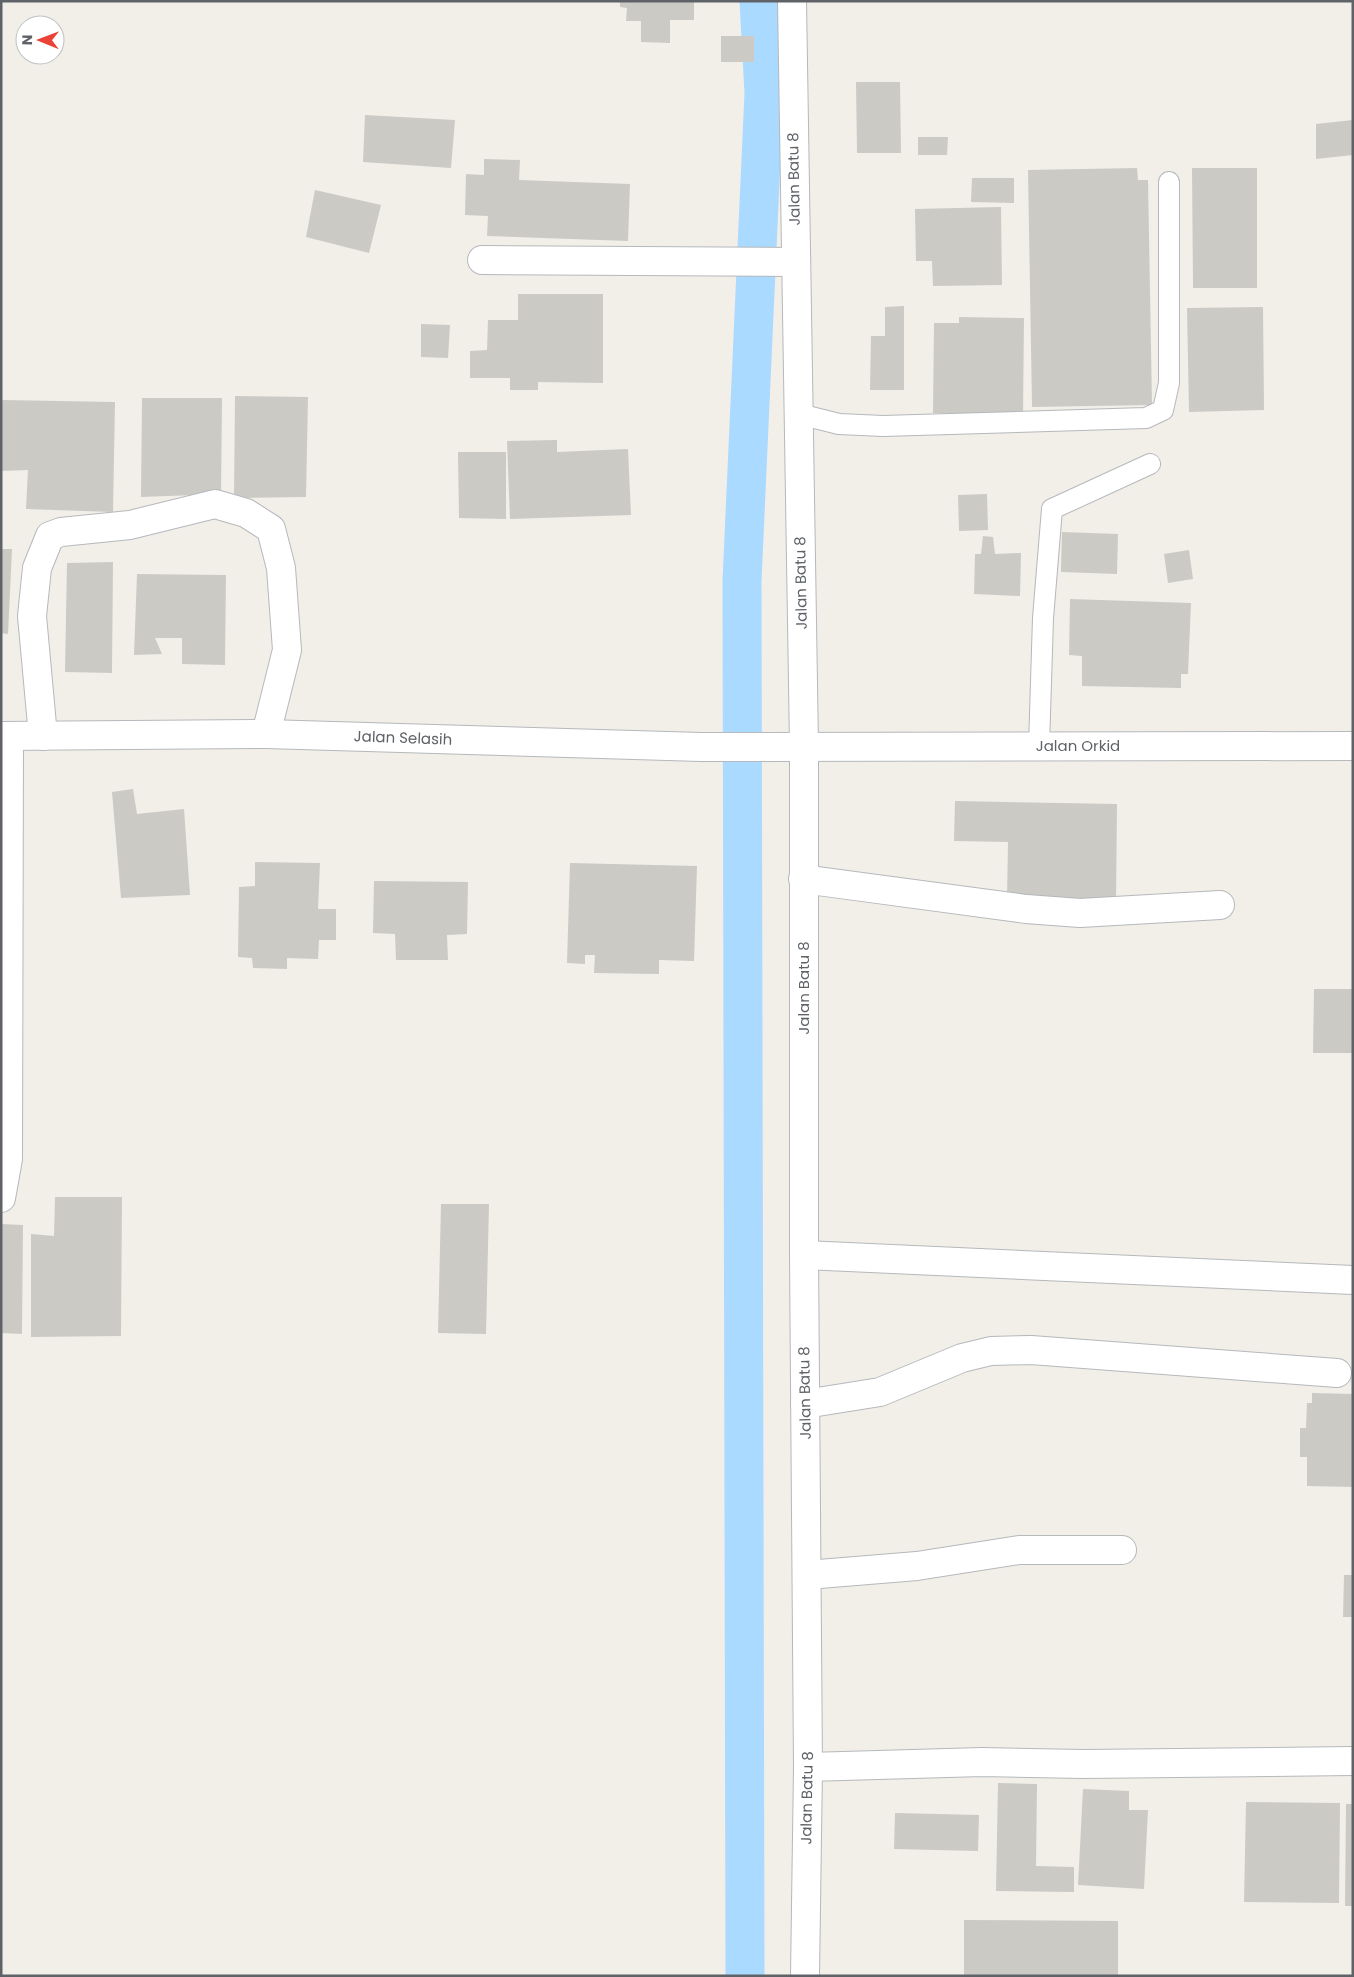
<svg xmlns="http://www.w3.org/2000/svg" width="1354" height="1977" font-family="Poppins,sans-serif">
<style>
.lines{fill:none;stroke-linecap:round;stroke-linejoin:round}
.canal{stroke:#aadaff;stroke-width:39}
.building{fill:#cccac5}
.service-casing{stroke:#b5b8bc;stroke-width:22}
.minor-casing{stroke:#b5b8bc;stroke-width:30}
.tertiary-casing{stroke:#b5b8bc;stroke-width:30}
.service{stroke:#fff;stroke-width:20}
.minor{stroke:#fff;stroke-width:28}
.tertiary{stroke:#fff;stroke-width:28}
.labels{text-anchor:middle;stroke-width:4;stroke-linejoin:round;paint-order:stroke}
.street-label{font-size:15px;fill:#5f6368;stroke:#fff}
</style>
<rect width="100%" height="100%" fill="#f1efe8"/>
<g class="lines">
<path class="canal" d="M745,1976L742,581L764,93L759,1"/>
</g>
<g class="building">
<path d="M620,1H694V20H670V43L641,42V21H626L627,8L620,7Z"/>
<rect x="721" y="36" width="33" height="26"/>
<path d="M856,82H900L901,153H857Z"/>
<path d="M365,115L455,120L451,168L363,162Z"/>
<path d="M1353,120V155L1316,159V124Z"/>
<path d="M918,137H948L947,155H918Z"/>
<path d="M484,159L520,160L519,180L630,184L628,241L487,236L488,216L465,215L466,174L484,175Z"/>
<path d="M1137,168L1138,180H1148L1152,405L1032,407L1028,170Z"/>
<path d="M1192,168H1257V288H1193Z"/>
<path d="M972,178H1014V203L971,202Z"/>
<path d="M315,190L381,205L369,253L306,237Z"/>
<path d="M1001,207L1002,285L933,286L932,261H916L915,209Z"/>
<path d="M518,294H603V383L538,382V390H510V378H470V351L487,350L488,320H518Z"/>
<path d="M904,306V390H870L871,336H885V307Z"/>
<path d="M1263,307L1264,410L1189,412L1187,308Z"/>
<path d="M959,317L1024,318L1023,414L933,413L934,323H959Z"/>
<path d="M421,324L450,325L448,358L421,357Z"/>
<path d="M235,396L308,397L306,497L234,498Z"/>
<path d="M142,398H222L221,494L141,497Z"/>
<path d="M1,400L115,402L113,512L26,509L28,470L1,471Z"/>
<path d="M557,440V452L628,449L631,515L510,519L507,441Z"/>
<path d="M458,452H506V519L459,518Z"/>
<path d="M987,494L988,530L959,531L958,495Z"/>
<path d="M1062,532L1118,534L1117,574L1061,572Z"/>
<path d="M983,536L993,537L995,554L1021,553L1020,596L974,594L975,554H981Z"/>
<path d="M1,549H12L8,634L1,633Z"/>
<path d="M1189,550L1193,579L1168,583L1164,554Z"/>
<path d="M113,562L112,673L65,672L67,563Z"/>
<path d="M137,574L226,575L225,665L182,664V638H155L162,654L134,655Z"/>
<path d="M1070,599L1191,603L1188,674H1181V688L1082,686V656L1069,655Z"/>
<path d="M133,789L137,814L184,809L190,895L121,898L112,792Z"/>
<path d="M955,801L1117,804L1116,901L1007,899L1008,842L954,841Z"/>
<path d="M255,862L320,863L318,909H336V940H319L318,959L287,958V969L253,968L252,958L238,957L239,887L255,886Z"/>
<path d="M570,863L697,866L694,961L659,960V974L594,973L595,955H585V964L567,963Z"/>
<path d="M374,881L468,882L467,934L447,935L448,960H396L395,934L373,933Z"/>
<path d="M1314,989H1353V1053H1313Z"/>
<path d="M55,1197H122L121,1336L31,1337V1234L54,1236Z"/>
<path d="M441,1204H489L486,1334L438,1333Z"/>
<path d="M1,1224L23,1225L22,1334L1,1333Z"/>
<path d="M1312,1393L1353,1394V1487L1307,1486V1457H1300V1428H1306L1307,1403H1312Z"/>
<path d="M1344,1575H1353V1617H1343Z"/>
<path d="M998,1783L1037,1784L1036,1866L1074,1867V1892L996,1891Z"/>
<path d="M1083,1789L1129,1791V1810H1148L1144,1889L1078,1885Z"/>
<path d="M1246,1802L1340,1803L1339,1903L1244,1902Z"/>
<path d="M1346,1804H1353V1906H1345Z"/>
<path d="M895,1813L979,1815L978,1851L894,1849Z"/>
<path d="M964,1920L1118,1921V1976H964Z"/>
</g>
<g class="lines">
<defs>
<g id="service">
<path d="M799,414L839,424L883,426L1146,418L1163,410L1169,383V182"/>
<path d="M1039,746L1043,618L1052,509L1150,464"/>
</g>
<g id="minor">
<path d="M482,260L796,262"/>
<path d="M1,736L266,734L701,747L1353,746"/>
<path d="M43,736L32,616L37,568L50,536L61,532L130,525L215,504L246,513L271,529L281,568L287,650L266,734"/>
<path d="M803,879L1026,909L1080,913L1220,905"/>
<path d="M1,1198L8,1159L9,736"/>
<path d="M804,1255L1353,1280"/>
<path d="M805,1404L880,1392L962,1358L991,1351L1031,1350L1337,1373"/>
<path d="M807,1575L917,1566L1019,1550H1122"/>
<path d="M808,1767L982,1762L1083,1764L1353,1761"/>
</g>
<path id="tertiary" d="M792,1L804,746V1255L808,1767L805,1976"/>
</defs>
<use href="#service" class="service-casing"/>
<use href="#minor" class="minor-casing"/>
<use href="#tertiary" class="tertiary-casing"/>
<use href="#service" class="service"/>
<use href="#minor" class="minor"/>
<use href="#tertiary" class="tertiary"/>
</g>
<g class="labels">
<g class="street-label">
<text transform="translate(794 179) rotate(-91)" y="5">Jalan Batu 8</text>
<text transform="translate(801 583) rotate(-91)" y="5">Jalan Batu 8</text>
<text transform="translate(403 738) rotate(2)" y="5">Jalan Selasih</text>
<text x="1078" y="751">Jalan Orkid</text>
<text transform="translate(804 988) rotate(-90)" y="5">Jalan Batu 8</text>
<text transform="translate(805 1393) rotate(-91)" y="5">Jalan Batu 8</text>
<text transform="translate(807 1798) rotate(-89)" y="5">Jalan Batu 8</text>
</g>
</g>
<rect width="1354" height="1977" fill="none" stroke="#5f6368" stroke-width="5"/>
<g transform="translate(40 40) rotate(271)"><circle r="24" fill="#ffffff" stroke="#bfc1c3"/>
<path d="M0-4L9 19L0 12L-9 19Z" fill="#ea4335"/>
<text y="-8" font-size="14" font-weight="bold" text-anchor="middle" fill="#5f6368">N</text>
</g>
</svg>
